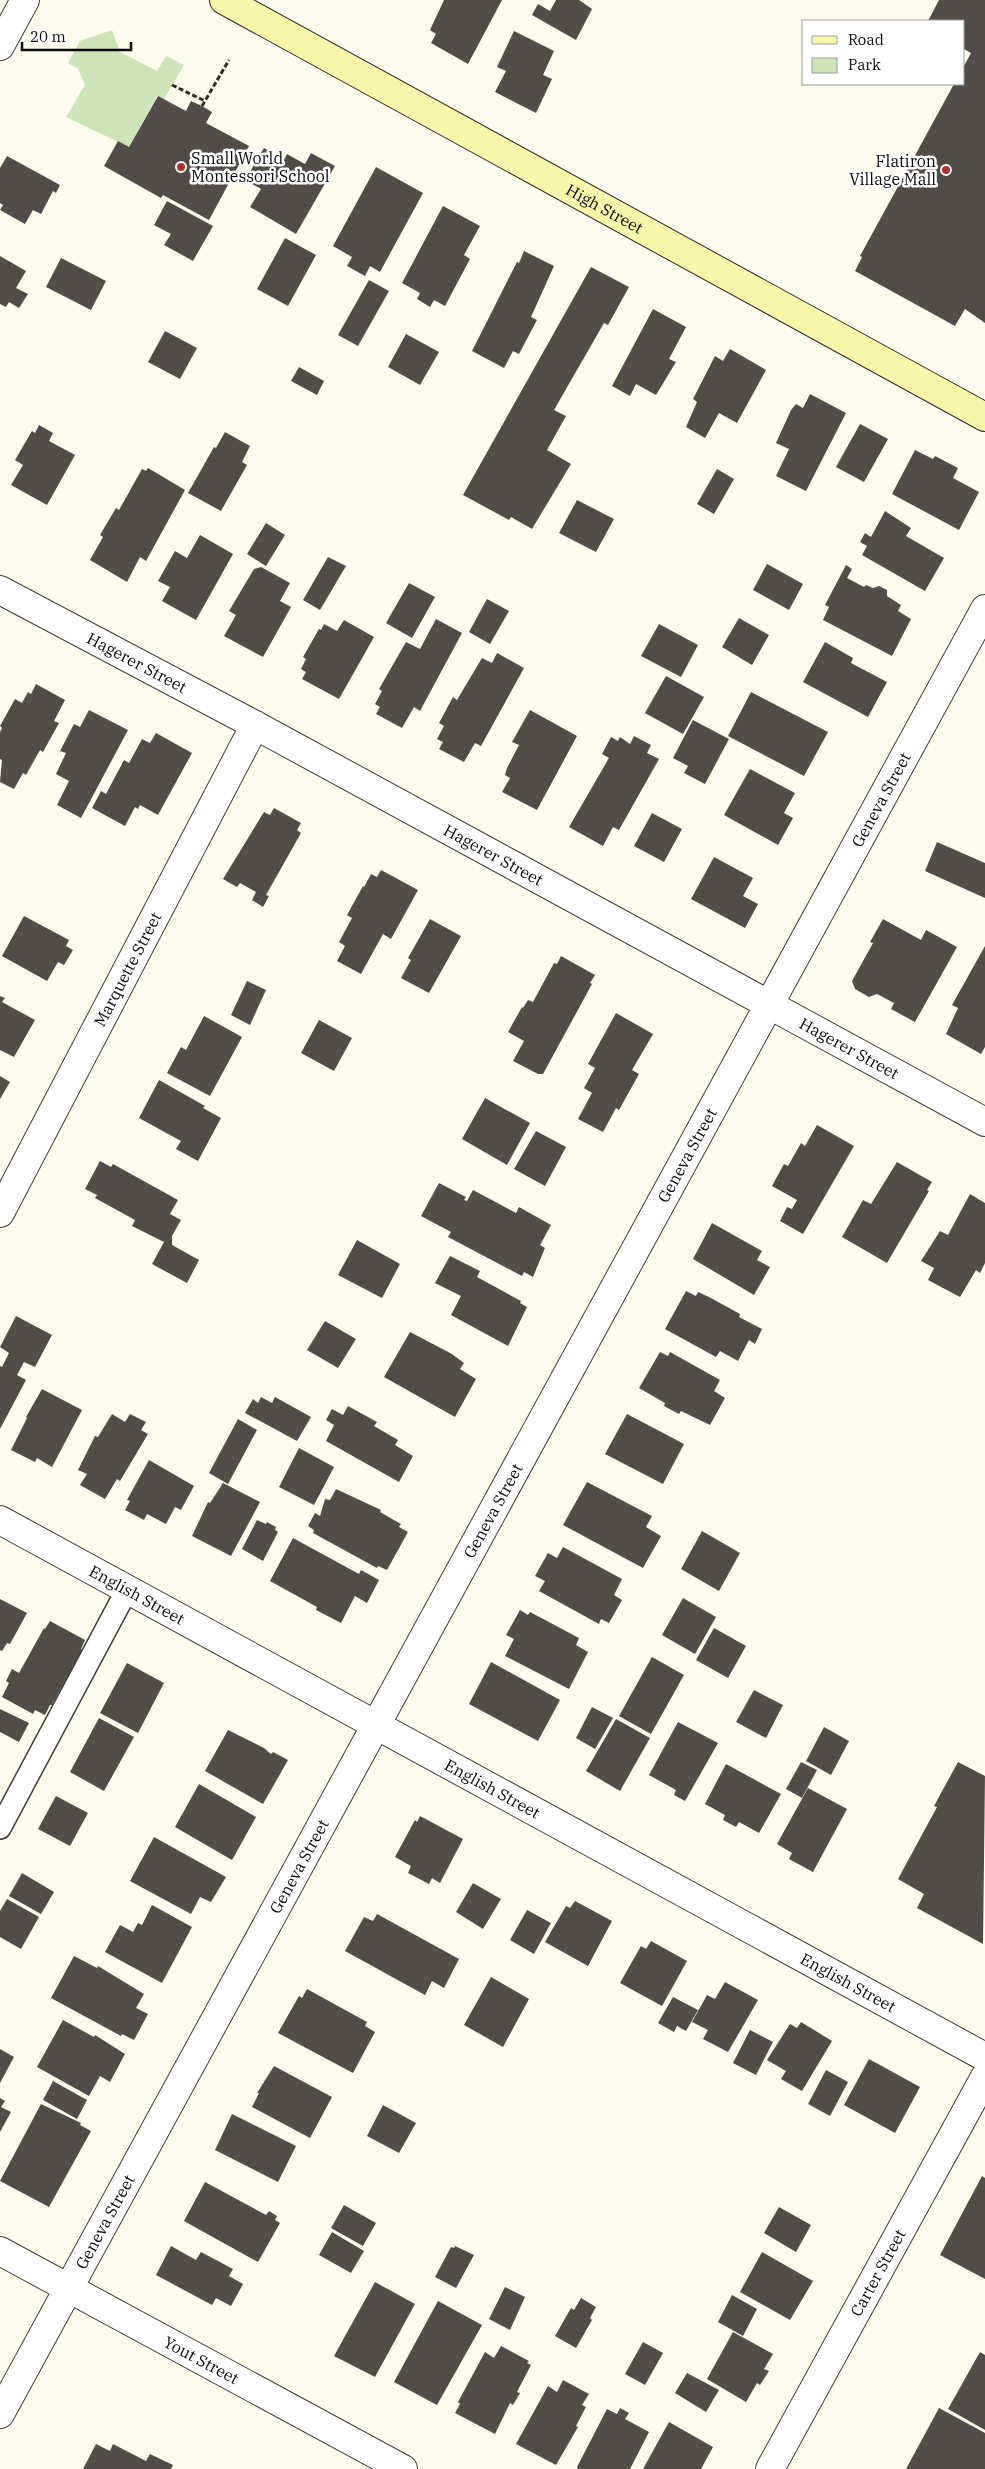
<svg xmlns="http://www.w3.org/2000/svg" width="985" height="2469" font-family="'IBM Plex Serif',serif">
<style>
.green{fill:#cce4b8}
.building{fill:#534d49}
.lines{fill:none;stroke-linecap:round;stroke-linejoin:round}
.lane-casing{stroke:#3e3e3e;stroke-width:24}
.street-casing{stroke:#3e3e3e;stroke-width:30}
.secondary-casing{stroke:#2d2d2d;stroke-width:30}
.path{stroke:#2d2d2d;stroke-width:3;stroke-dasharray:5 2.5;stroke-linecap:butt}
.lane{stroke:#fff;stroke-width:21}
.street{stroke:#fff;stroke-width:28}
.secondary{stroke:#f8f5ab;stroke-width:28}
.poi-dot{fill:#af322f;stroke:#fff;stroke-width:2}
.labels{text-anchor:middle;stroke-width:5;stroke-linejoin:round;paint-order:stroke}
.poi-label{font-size:16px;fill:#0b0b0b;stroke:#fff;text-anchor:start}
.street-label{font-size:16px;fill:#0b0b0b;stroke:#fff}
</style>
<rect width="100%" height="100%" fill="#fdfbeb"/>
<path class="green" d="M112,30L120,52L157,71L166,56L184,65L164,99L157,96L129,147L66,117L85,85L78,69L68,63L80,41Z"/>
<g class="building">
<path d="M444,0H502L468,64L431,43L436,34L430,30Z"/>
<path d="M556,0H579L592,9L576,40L532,15L538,4L550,11Z"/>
<path d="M939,0H985V323L965,309L955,326L855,271L862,257L860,256L954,84H964V66L971,53L964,49V21H928Z"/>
<path d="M514,31L554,51L543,75L552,79L536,113L495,92L506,71L497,67Z"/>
<path d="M158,96L186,111L191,101L202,106L212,112L206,123L249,146L209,220L163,195L161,198L104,166L118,141L129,147Z"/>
<path d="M264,148L284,160L287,154L305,164L311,153L335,166L296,234L250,207L261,189L245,180Z"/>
<path d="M7,156L60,185L56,193L53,191L41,214L33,210L25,224L0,210L3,205L0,203V168Z"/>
<path d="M376,167L423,193L380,272L370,266L365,276L347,266L352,257L333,246Z"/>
<path d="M167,201L213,226L193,261L164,245L171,234L154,225Z"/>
<path d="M443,206L480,226L464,255L470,259L445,306L434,300L430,307L417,299L420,293L402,283Z"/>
<path d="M285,238L316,255L288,306L257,289Z"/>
<path d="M524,251L554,266L531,317L537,320L519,354L513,351L504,368L472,351L517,262L519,263Z"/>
<path d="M0,256L26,271L16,288L28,294L19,308L9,302L6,307L0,304Z"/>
<path d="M61,258L106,281L91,310L46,287Z"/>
<path d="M591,267L629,287L608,325L604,323L554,410L566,416L547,450L571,464L532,529L511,517L509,520L463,495Z"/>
<path d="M369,280L389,291L358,346L338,335Z"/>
<path d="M653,309L686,327L669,359L676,362L656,395L636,384L630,396L612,386Z"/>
<path d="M165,331L197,348L180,379L148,362Z"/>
<path d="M406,334L439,352L420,385L388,367Z"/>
<path d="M730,349L766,370L737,423L719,413L705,438L686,427L697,402L693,399L715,356L723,361Z"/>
<path d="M299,367L324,381L317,395L291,381Z"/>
<path d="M810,394L846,413L806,491L776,476L789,449L776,443L791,410L796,404L803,408Z"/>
<path d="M860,424L888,439L864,482L836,467Z"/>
<path d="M39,425L53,433L49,441L75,455L47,505L11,485L23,465L15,460L32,431L35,433Z"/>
<path d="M225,432L250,446L242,462L247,465L221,511L188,493L214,447L216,448Z"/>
<path d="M915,450L933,459L935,456L958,468L953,478L979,492L959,530L892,494Z"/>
<path d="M148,468L185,490L146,561L140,557L127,582L90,560L103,537L100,535L116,508L119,510L142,469L146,471Z"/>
<path d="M717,469L734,479L714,514L697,504Z"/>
<path d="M577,500L614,519L596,552L559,533Z"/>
<path d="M885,511L911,528L906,536L944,558L925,591L862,555L867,546L860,542L865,533L871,537Z"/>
<path d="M266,523L285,535L266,566L247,554Z"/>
<path d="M200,535L233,554L196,620L162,601L170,587L158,581L175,551L187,558Z"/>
<path d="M328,557L346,566L320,610L303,600Z"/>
<path d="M767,564L803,584L789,610L753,590Z"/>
<path d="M846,565L852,569L847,578L864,587L866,585L873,588L879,586L887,590V596L901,605L898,611L911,619L892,656L823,620L829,607L825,605Z"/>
<path d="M261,567L290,583L280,601L291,607L263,657L224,636L236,615L229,611L254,569Z"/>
<path d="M409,583L435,597L412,638L386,623Z"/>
<path d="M487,599L509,611L490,644L469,632Z"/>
<path d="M739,618L769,635L752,665L722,647Z"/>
<path d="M436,619L462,633L420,711L414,707L402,728L376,714L380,707L375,704L382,691L379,689L406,642L420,649Z"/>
<path d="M344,620L374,637L339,699L302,679L306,672L301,669L306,659L303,657L319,629L321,630L324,624L337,631Z"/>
<path d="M659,624L698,645L681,677L641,656Z"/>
<path d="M825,642L853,658L851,663L887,682L868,717L803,682Z"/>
<path d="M497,653L524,668L481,746L475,743L464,762L439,749L443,742L437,739L444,726L439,723L453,697L457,700L482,658L492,663Z"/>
<path d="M666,676L704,697L683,734L645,713Z"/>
<path d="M36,684L65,700L54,721L59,723L43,752L40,750L26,775L23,773L14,789L0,782L2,760L0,759V732L2,728L0,726L15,699L22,703L28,692L31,694Z"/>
<path d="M751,692L828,732L804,776L728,736Z"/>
<path d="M89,710L128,730L81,818L57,805L69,781L56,774L66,753L60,751L74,724L80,727Z"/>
<path d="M530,710L577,736L537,810L502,792L510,778L505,775L507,768L519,745L512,742Z"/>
<path d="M693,720L729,739L705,784L684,773L688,766L673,758Z"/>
<path d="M156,733L192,753L158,815L140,805L138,809L135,807L125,826L92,808L101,791L106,794L124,760L129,763L142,739L150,743Z"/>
<path d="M634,736L651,745L647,753L659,759L619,830L613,827L603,846L569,827L609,758L602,754L611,737L618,741L620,737L630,744Z"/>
<path d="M750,769L795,793L784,813L793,818L778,845L724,815Z"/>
<path d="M274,808L301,823L297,830L301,833L266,895L269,896L263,907L252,900L256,892L240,883L237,887L223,879L264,812L270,815Z"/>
<path d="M652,813L682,829L664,862L634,846Z"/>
<path d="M937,842L985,863V898L925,871Z"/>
<path d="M714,857L753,878L743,896L758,904L745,928L691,899Z"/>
<path d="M381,870L418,890L391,939L383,934L361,974L337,961L345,946L339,942L352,918L347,915L363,886L364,887L371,874L377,877Z"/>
<path d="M24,916L69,940L66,946L73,950L64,965L58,962L47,981L2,956Z"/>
<path d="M430,919L461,936L429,993L401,978L411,960L408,958Z"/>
<path d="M883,919L921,940L926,930L957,947L915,1022L891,1009L894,1003L877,994L869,997L855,989L852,981L873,943L870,942Z"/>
<path d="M985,946V1047L981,1054L946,1034L958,1008L952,1005Z"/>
<path d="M561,956L595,975L590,983L592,984L543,1074H538L513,1061L524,1041L508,1032L522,1007L523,1008L528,1000L533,1002L554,963L557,964Z"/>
<path d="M247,981L266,990L250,1025L231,1015Z"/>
<path d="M0,996L5,998L2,1002L35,1020L14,1057L0,1050Z"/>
<path d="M616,1013L653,1034L632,1070L639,1074L619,1110L616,1108L603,1132L578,1119L592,1093L584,1088L595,1068L588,1064Z"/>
<path d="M204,1016L242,1037L210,1096L167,1073L181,1047L186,1050Z"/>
<path d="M319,1020L352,1038L334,1071L301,1053Z"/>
<path d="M0,1076L10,1082L0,1099Z"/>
<path d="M159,1080L205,1106L203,1108L221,1118L198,1161L176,1149L181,1141L139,1118Z"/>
<path d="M485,1098L530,1123L507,1165L462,1139Z"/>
<path d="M817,1125L854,1146L803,1234L780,1221L787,1207L792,1209L797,1200L772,1186L784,1164L788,1166L801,1143L805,1146Z"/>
<path d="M536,1131L566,1147L545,1186L514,1169Z"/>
<path d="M100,1161L111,1167L113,1164L178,1200L170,1214L181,1220L172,1236V1245L199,1260L187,1283L152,1264L164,1242L132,1226L135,1220L95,1198L97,1195L85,1189Z"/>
<path d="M897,1162L932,1182L927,1190L929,1191L887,1263L842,1237L863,1200L871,1204Z"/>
<path d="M439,1183L466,1197L464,1200L467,1201L473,1190L516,1213L519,1207L551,1225L540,1245L545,1248L533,1277L524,1272L522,1276L448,1237L451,1232L421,1216Z"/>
<path d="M970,1194L985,1203V1263L980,1273L976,1270L960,1297L928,1280L934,1268L921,1261L940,1231L948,1235Z"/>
<path d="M712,1223L762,1251L757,1260L770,1267L754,1295L693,1259Z"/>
<path d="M357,1240L400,1264L382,1298L338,1275Z"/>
<path d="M450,1256L480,1271L477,1277L521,1301L520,1303L527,1307L508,1346L451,1315L461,1296L435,1283Z"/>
<path d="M686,1291L696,1296L698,1292L709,1297L740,1314L739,1317L762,1329L755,1344L749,1340L738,1361L720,1351L716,1357L665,1329Z"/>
<path d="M16,1316L52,1335L35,1367L24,1362L17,1375L26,1380L0,1429V1366L2,1367L9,1353L0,1347Z"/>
<path d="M325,1321L356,1339L338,1368L307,1350Z"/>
<path d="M410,1332L452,1354L464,1363L460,1369L476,1379L455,1417L384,1377Z"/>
<path d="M660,1352L668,1356L670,1352L720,1380L714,1391L725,1398L710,1425L681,1411L679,1414L664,1406L665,1403L639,1388Z"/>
<path d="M42,1389L82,1410L52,1467L37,1458L35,1462L11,1450L27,1418L26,1417Z"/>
<path d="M261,1397L272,1403L275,1397L311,1417L297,1441L245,1413L253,1399L258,1403Z"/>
<path d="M348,1406L377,1422L374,1426L398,1440L395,1445L413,1456L399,1482L326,1441L334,1425L326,1420L332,1409L343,1415Z"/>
<path d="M112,1414L125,1422L130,1414L146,1422L141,1430L148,1434L120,1481L117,1479L105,1499L80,1485L87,1474L78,1470L95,1436L98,1437Z"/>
<path d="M627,1414L684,1444L663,1484L605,1454Z"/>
<path d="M238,1419L257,1430L228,1484L209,1473Z"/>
<path d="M299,1448L334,1467L314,1505L279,1487Z"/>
<path d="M149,1460L194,1486L181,1510L175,1507L166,1524L147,1514L144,1520L125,1510L130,1501L127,1500Z"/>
<path d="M587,1482L652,1516L646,1527L661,1536L643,1568L563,1525Z"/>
<path d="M223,1483L260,1502L231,1556L192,1536L208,1502L210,1503Z"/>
<path d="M336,1489L381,1510L380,1512L401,1524L399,1527L408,1532L387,1570L378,1566L377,1568L313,1533L314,1530L308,1526L315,1513L320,1516L325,1499L330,1500Z"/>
<path d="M257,1520L266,1524L267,1522L276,1527L275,1530L278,1532L263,1561L242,1549Z"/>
<path d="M702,1531L740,1553L719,1591L681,1569Z"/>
<path d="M293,1538L359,1574L361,1570L379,1580L367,1603L355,1596L341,1623L316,1610L317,1607L270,1581Z"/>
<path d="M563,1547L622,1579L614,1595L622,1600L609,1623L601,1619L599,1624L539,1591L545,1581L535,1576L548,1553L557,1558Z"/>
<path d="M683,1598L716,1617L695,1654L662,1635Z"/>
<path d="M0,1599L27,1613L10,1644L7,1643L2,1651L0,1650Z"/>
<path d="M520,1610L528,1615L530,1612L579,1638L576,1645L588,1652L569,1689L505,1656L514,1639L506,1635Z"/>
<path d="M50,1621L85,1640L81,1649L82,1650L52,1705H50L45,1715L35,1710L33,1714L2,1697L9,1683L6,1681L12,1669L19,1673L44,1628L45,1629Z"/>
<path d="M714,1628L746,1646L728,1678L696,1660Z"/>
<path d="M652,1657L684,1675L651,1734L619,1716Z"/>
<path d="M491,1662L560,1700L538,1741L469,1704Z"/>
<path d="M127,1663L164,1683L138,1733L100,1713Z"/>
<path d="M754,1690L783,1705L766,1738L736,1722Z"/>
<path d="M592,1707L613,1718L595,1749L576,1738Z"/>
<path d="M0,1709L29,1723L19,1742L0,1732Z"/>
<path d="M99,1718L134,1737L104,1791L70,1772Z"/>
<path d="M616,1719L650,1738L620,1791L586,1771Z"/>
<path d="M678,1722L718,1743L685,1801L674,1795L676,1790L649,1775Z"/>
<path d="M824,1727L849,1741L831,1775L806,1761Z"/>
<path d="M228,1730L264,1748L271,1754L273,1752L288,1760L263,1804L205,1771Z"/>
<path d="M801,1762L817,1770L802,1798L786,1789Z"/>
<path d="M958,1762L985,1776L983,1944L917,1908L924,1894L898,1879L937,1807L934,1806Z"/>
<path d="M726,1764L781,1794L759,1833L739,1822L736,1827L723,1820L725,1815L705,1804Z"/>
<path d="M199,1784L256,1817L232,1860L175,1827Z"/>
<path d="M808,1788L847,1809L813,1872L789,1859L792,1853L777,1844Z"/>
<path d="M56,1796L88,1813L70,1846L38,1829Z"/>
<path d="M420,1816L463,1839L440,1883L432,1878L429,1884L408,1873L411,1866L395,1857L415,1820L417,1822Z"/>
<path d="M154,1837L226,1877L211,1902L200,1897L191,1914L130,1881Z"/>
<path d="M22,1873L54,1892L41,1914L9,1896Z"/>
<path d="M473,1883L501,1899L483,1929L456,1912Z"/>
<path d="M7,1899L39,1917L21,1949L0,1937V1911Z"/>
<path d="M575,1901L612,1921L588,1966L545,1942L566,1906L570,1908Z"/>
<path d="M152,1905L192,1927L162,1983L105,1952L120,1925L133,1932L138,1923L142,1925Z"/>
<path d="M527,1910L551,1923L534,1954L510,1940Z"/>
<path d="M377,1914L459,1959L444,1988L432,1981L425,1995L345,1951L364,1917L373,1921Z"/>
<path d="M651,1941L687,1961L662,2006L620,1983L641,1946L646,1949Z"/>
<path d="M74,1956L97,1968L98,1966L144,1994L136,2008L148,2014L134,2040L122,2034L121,2036L51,1998Z"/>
<path d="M491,1977L529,1999L503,2047L464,2025Z"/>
<path d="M725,1982L758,2000L728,2052L703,2039L708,2030L692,2022L707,1995L715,1999Z"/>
<path d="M307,1989L367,2022L365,2026L375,2032L353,2073L278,2033L299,1996L302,1998Z"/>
<path d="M673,1997L698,2010L686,2031L677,2026L674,2032L658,2023Z"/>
<path d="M63,2020L94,2037L95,2035L125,2054L110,2082L100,2076L89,2096L37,2067Z"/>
<path d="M801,2022L832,2041L802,2091L781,2079L786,2071L767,2060L790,2024L797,2028Z"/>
<path d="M750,2030L773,2042L756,2075L733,2063Z"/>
<path d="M0,2049L14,2057L0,2083Z"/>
<path d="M869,2059L920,2087L895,2133L844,2105Z"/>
<path d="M274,2066L332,2097L310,2138L252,2107L259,2093H257Z"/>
<path d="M826,2070L848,2082L830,2116L808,2104Z"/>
<path d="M53,2081L87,2100L77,2119L43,2100Z"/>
<path d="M0,2098L5,2101L1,2107L11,2112L0,2132Z"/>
<path d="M41,2104L81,2123L80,2125L91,2131L49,2207L0,2181Z"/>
<path d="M383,2105L416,2123L399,2153L367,2136Z"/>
<path d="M232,2114L296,2146L278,2182L215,2150Z"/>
<path d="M982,2176L985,2178V2279L940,2255Z"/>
<path d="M205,2182L266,2215L269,2211L277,2216L275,2220L280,2223L258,2262L184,2221Z"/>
<path d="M344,2205L376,2223L363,2246L331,2228Z"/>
<path d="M779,2207L811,2225L796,2252L764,2233Z"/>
<path d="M332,2232L364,2251L351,2273L319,2255Z"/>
<path d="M171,2246L196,2260L201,2252L233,2269L229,2276L243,2284L231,2306L216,2298L212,2305L156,2275Z"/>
<path d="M455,2246L474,2255L456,2288L435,2277L451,2247L454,2248Z"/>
<path d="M762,2252L813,2281L790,2320L740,2292Z"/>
<path d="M375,2282L415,2304L375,2377L334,2356Z"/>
<path d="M505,2287L525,2297L510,2330L489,2319Z"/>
<path d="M732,2295L757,2309L743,2336L718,2322Z"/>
<path d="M581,2298L596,2307L590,2318L592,2320L576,2348L555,2336L571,2308L574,2310Z"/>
<path d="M438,2301L482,2325L437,2405L394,2382Z"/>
<path d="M733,2332L773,2354L764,2369L769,2371L760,2385L757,2383L746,2402L707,2379Z"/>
<path d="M643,2342L663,2353L645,2385L625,2374Z"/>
<path d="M501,2346L529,2361L527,2363L531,2365L517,2392L520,2393L513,2405L510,2403L495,2434L455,2413L460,2404L458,2402L485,2352L494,2358Z"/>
<path d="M980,2352L985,2355V2430L948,2409Z"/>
<path d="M687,2373L719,2390L706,2412L675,2393Z"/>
<path d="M563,2380L589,2394L582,2405L586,2407L576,2426L578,2427L556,2465L516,2444L548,2386L557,2392Z"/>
<path d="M620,2408L629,2413L625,2419L649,2432L630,2469H578L577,2467L607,2409L617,2414Z"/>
<path d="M939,2408L985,2433V2469H906Z"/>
<path d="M669,2422L713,2447L701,2469H643Z"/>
<path d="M96,2444L110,2451L113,2444L146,2461L150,2454L173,2465L171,2469H83Z"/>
</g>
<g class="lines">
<defs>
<path id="lane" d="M0,1828L127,1590"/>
<g id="street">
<path d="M0,46L25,0"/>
<path id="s1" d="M0,590L255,725L985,1122"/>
<path id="s2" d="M0,1213L255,725"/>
<path id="s3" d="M0,1520L985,2057"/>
<path id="s4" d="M0,2251L403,2469"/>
<path id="s5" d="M0,2414L985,609"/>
<path id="s6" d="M770,2469L985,2077"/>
</g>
<g id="secondary">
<path id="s7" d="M224,0L985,417"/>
</g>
</defs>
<use href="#lane" class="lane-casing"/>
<use href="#street" class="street-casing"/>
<use href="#secondary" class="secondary-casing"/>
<g class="path">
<path d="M172,85L205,101"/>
<path d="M202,106L229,60"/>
</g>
<use href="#lane" class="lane"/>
<use href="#street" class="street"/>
<use href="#secondary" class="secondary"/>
</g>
<g class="poi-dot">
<circle cx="181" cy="167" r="5"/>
<circle cx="946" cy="170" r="5"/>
</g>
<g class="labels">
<g class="poi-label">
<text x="191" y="164">Small World<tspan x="191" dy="18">Montessori School</tspan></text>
<text x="936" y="167" text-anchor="end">Flatiron<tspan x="936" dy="18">Village Mall</tspan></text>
</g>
<g class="street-label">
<text dy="6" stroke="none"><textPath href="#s7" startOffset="434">High Street</textPath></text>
<text dy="6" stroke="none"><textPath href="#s1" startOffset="155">Hagerer Street</textPath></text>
<text dy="6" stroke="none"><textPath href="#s5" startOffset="1839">Geneva Street</textPath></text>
<text dy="6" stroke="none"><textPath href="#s1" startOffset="560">Hagerer Street</textPath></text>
<text dy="6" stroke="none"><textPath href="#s2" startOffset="275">Marquette Street</textPath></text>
<text dy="6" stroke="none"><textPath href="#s1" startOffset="965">Hagerer Street</textPath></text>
<text dy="6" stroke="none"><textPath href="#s5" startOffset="1434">Geneva Street</textPath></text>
<text dy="6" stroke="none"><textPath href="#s5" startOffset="1029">Geneva Street</textPath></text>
<text dy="6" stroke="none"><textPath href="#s3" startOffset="156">English Street</textPath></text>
<text dy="6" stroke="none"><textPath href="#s3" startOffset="561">English Street</textPath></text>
<text dy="6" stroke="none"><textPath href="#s5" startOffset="624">Geneva Street</textPath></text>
<text dy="6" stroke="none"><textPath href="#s3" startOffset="966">English Street</textPath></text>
<text dy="6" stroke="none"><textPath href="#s5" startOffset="219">Geneva Street</textPath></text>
<text dy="6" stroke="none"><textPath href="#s6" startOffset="224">Carter Street</textPath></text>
<text dy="6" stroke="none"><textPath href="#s4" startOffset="229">Yout Street</textPath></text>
</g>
</g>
<rect x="802" y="20" width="162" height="65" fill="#ffffff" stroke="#9d9d9d"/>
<rect x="812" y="36" width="25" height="8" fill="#f8f5ab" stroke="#9d9d9d"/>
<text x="848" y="45" font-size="15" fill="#0b0b0b">Road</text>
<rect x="812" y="58" width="25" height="15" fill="#cce4b8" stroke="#9d9d9d"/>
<text x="848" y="70" font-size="15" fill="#0b0b0b">Park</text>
<path d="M22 42v8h109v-8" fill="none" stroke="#0b0b0b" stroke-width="2.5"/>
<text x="30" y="42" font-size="15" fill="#0b0b0b" stroke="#ffffff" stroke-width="4" paint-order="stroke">20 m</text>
</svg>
